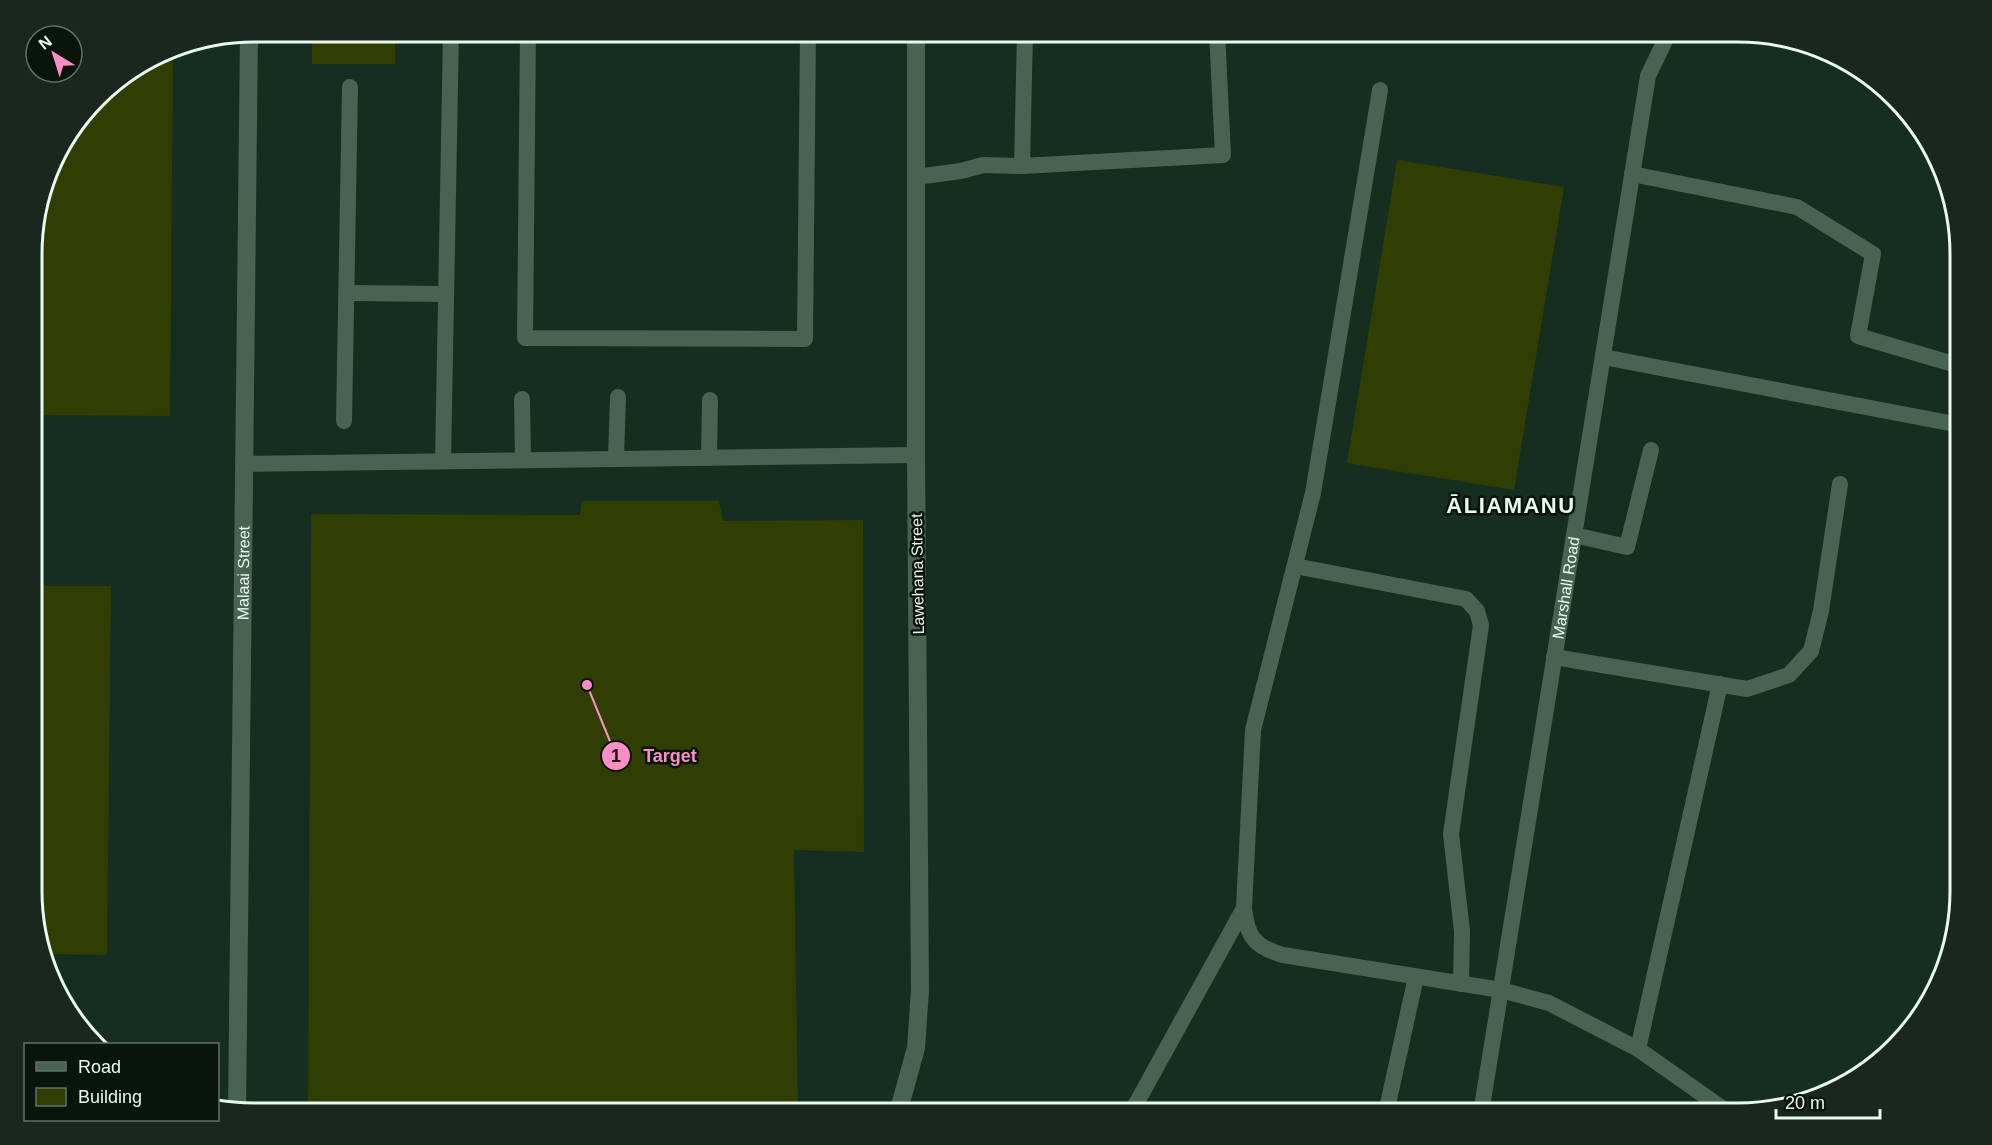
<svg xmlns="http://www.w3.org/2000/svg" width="1992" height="1145" font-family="Arial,sans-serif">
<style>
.building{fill:#303e04}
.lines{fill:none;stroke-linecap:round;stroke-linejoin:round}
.lane{stroke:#486352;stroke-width:16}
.street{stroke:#486352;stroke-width:18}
.labels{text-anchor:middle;stroke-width:5;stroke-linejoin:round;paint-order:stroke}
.street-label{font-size:16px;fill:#e9f9ee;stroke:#09140d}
.district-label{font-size:22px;font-weight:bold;letter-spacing:1.5px;fill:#e9f9ee;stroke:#09140d}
.rim{fill:none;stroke:#e9f9ee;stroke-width:3}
.leader{fill:none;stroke:#fb8fc5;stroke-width:2}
.callout-dot{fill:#fb8fc5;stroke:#09140d;stroke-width:2}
.mark-label{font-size:18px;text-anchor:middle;font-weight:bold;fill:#111}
.callout-label{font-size:18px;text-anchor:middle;font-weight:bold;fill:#fb8fc5;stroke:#09140d;stroke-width:5;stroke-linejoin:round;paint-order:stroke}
</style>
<rect width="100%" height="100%" fill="#152e20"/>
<g class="building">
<rect x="312" y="32" width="83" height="32"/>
<path d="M173,47L170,416L33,415V225L55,155L107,87Z"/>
<path d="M1397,160L1564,187L1514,490L1347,463Z"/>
<path d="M582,501H719L723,521L863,520L864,852L794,850L798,1113H308L311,514L580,515Z"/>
<path d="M33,586H111L107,955L46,954L33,920Z"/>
</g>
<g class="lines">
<g class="lane">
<path d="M528,32L525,338L805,339L808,32"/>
<path d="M1380,90L1313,493L1253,730L1244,908C1247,937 1255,947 1283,955L1501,990L1549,1003L1638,1049L1729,1113"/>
<path d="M1022,166L1025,32"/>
<path d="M1632,174L1797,207L1873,254L1858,336L1960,366"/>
<path d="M916,177L961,171L983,165L1022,166L1223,155L1217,32"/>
<path d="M348,293L446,294"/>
<path d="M1603,357L1960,425"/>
<path d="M522,399L523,460"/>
<path d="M344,421L350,87"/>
<path d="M709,458L710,400"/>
<path d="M616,459L618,397"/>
<path d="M443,461L451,32"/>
<path d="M244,464L916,455"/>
<path d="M1574,535L1627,547L1651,450"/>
<path d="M1295,566L1466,599L1477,611L1481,625L1451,834L1462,931L1461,984"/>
<path d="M1554,657L1747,689L1789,675L1811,651L1821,611L1840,484"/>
<path d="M1638,1049L1720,684"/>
<path d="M1131,1113L1244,908"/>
<path d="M1386,1113L1416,977"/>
<path id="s1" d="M1481,1113L1648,76L1669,32"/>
</g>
<g class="street">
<path id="s2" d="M237,1111L249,32"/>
<path d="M898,1113L916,1048L920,990L916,455V32"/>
</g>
</g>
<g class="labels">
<g class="street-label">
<text dy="6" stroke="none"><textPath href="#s2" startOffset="538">Malaai Street</textPath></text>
<text transform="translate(917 574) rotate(-91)" y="6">Lawehana Street</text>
<text dy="6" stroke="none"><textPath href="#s1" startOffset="532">Marshall Road</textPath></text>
</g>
<g class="district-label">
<text x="1511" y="513">ĀLIAMANU</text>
</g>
</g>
<path d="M0 0H1992V1145H0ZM254 42H1738A212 212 0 0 1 1950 254V891A212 212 0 0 1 1738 1103H254A212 212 0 0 1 42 891V254A212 212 0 0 1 254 42Z" fill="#1b261f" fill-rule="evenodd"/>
<path class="rim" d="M254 42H1738A212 212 0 0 1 1950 254V891A212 212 0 0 1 1738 1103H254A212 212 0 0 1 42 891V254A212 212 0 0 1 254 42Z"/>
<path class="leader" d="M587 685L616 756"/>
<g class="callout-dot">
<circle cx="587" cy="685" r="6"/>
<circle cx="616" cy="756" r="15"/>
</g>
<g class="mark-label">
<text x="616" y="762">1</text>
</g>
<g class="callout-label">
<text x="670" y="762">Target</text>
</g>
<rect x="24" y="1043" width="195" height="78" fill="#09140d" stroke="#637067" stroke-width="1.5"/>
<rect x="36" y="1062" width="30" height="9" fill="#486352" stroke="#637067" stroke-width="1.5"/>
<text x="78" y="1073" font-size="18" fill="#e9f9ee">Road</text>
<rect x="36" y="1088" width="30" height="18" fill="#303e04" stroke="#637067" stroke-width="1.5"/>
<text x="78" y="1103" font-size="18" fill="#e9f9ee">Building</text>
<g transform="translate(54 54) rotate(322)"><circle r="28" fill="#09140d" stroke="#637067" stroke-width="1.5"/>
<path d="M0-4.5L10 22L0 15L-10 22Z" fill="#fb8fc5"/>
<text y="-9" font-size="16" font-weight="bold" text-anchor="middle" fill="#e9f9ee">N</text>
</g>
<path d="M1776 1109v9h104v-9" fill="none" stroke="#e9f9ee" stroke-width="3"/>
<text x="1785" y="1109" font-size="18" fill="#e9f9ee" stroke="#09140d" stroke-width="4.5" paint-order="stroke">20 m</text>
</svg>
